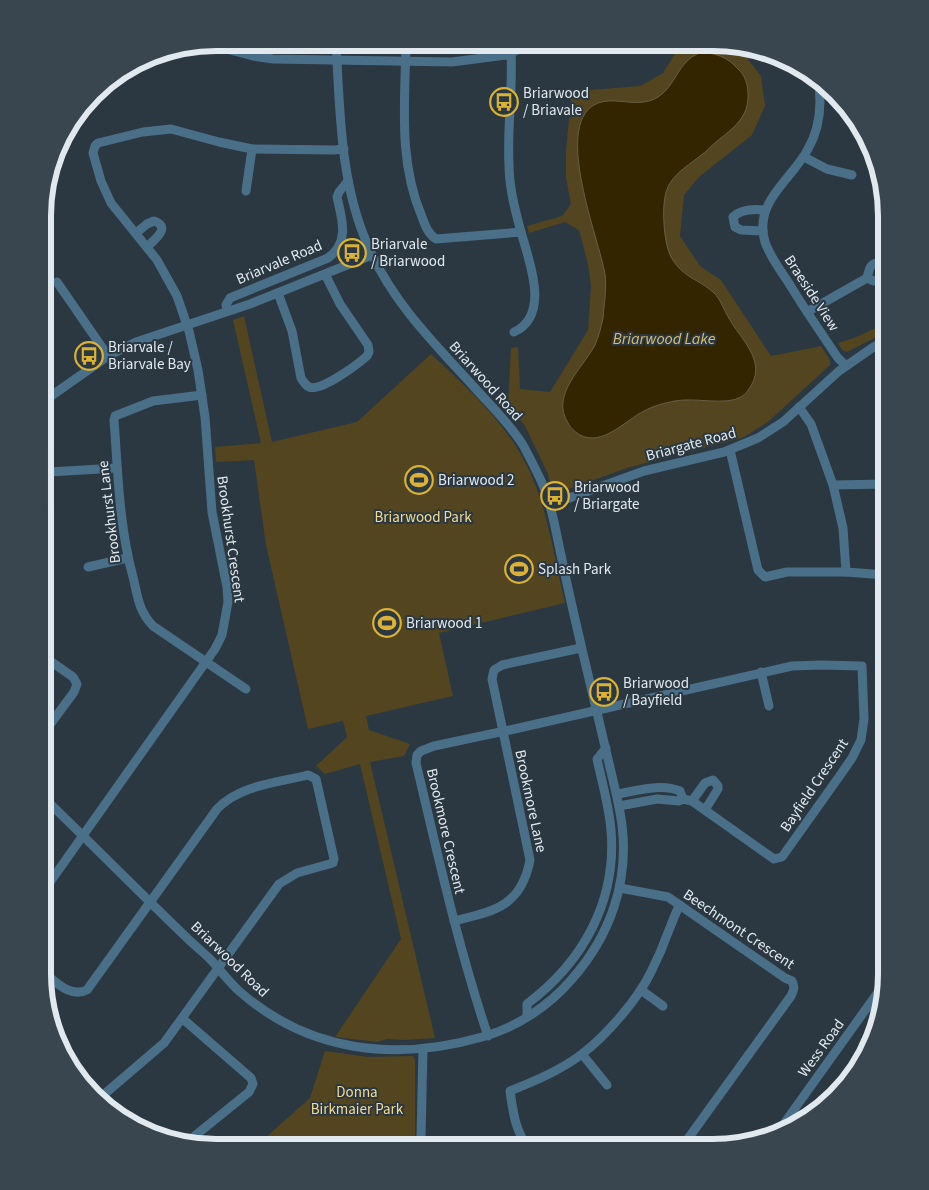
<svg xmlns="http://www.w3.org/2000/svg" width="929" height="1190" font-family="'Source Sans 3',sans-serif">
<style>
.green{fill:#524520}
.water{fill:#322500;stroke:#666048}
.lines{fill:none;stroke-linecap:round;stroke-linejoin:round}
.minor{stroke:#4a6f89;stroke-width:9}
.labels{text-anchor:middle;stroke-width:4;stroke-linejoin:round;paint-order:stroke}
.poi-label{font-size:15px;fill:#e1e9ef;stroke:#2b3841;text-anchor:start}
.street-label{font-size:15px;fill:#e1e9ef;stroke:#2b3841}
.park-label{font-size:15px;fill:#f7db8e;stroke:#2b3841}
.water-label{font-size:16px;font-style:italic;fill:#d8bd71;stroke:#2b3841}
.rim{fill:none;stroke:#e1e9ef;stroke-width:6}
</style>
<rect width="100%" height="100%" fill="#2b3841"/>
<g class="green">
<path d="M681,44H727L740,49L761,76L765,106L752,135L699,177L684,195L680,236L700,266L721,280L771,356L821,346L830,360V365L768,422L742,438L627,468L563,491L554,490L551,486L548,474L525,426L508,405L511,348L518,347L520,389L550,392L588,330L591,286L588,264L579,230L565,222L529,233L527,226L562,216L571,204L566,178V150L571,99L578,91L640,86L663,73Z"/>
<path d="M244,316L272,442L357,422L431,354C463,384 498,415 520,453C547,498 553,554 565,603L439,633L453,696L366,716L369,730L410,744L404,756L370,762L435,1038L406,1040L387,1039L377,1042L335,1037L401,939L360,764L325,774L316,766L347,737L343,721L308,729L266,545L254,460L216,462L215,447L261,443L233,320Z"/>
<path d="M886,323V332L849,351L847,352L842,350L838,343L854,338Z"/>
<path d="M325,1051L368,1057L413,1056L415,1060V1147L256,1146L310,1098Z"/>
</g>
<g class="water">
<path d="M699,53C714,52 728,57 738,69C745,75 748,85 748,94C749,118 733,128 716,142C711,146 706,152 700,156C685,168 668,177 665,197C662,211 664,244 671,257C683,278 697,278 713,292C721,299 724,311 730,320C741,339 765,360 752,384C749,389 746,394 741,397C725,406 695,397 675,401C664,403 653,406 644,411C626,420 606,443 585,437C577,434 572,430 568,423C550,395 583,368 595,345C599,336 601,327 603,318C604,304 607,288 605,274C599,239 554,128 594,105C613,94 637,110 658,97C676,86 678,61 699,53Z"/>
<path d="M516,556L523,560L527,576L516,579L511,562L513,557Z"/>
</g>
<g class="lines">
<g class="minor">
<path d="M406,43C405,102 398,161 422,217C425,225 428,234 436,239L521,232C515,210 509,187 509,164C507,127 513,91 511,53"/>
<path d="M504,43L506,55"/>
<path d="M207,44L253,56L273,59L452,62L506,55L534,43"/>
<path d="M818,79C822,103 820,128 808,149C792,180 753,201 765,242C770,257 781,271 790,285C805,310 822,334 838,358L846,366"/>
<path d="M804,157L827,169L852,175"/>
<path d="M246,191L252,149"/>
<path d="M763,231L741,230L735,227L733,217C741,209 754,209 764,210"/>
<path d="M136,233L147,224L154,221C172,227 154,240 147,247"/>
<path d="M57,282L108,356"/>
<path d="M278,293L292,331L301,378C303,381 305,385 309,387C321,392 358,364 367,356L369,352L368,345L340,304L325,274"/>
<path d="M228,311L226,305L230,298L328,258C350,242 342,219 337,197L339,192L348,181"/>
<path d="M807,312L867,278L874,281L882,280L885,275L883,267L877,263C869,264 869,271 867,278"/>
<path d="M514,332C551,315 529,261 521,232"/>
<path d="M202,395L153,401L115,416L114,420C118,473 119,526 133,577C138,597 138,610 153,626L246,689"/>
<path d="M44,401L108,356L136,342L250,304L372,255"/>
<path d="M730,450L758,570L765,577L787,572H846L843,528L833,485L811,424L799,407"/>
<path d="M49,472L117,468"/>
<path d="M833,485L886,484"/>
<path d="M550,505L644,471L724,452L758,438L783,422L839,371L872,348L886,340"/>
<path d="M88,567L127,558"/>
<path d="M846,572L886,575"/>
<path d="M761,672L769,706"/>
<path d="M43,734L74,692L77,684L73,677L43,656"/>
<path d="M617,794C636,791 661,783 680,791L683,799"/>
<path d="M43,797C91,843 138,891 186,937C194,945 203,952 211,960C220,970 229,982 239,991C308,1052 395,1062 482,1037C516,1028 549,1006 572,979C610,936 629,882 622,825C619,802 613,781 608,759C599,721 590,683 581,645C574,615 567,585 561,555C556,533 553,511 545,490C539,475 531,460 523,445C510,424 491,406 475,388C435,344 393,303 369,248C340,185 340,111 336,43"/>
<path d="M692,801L705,783L713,780L718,786V789L705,810"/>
<path d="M620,888L668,897L785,978L792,981C795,987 794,990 791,996L682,1147"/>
<path d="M43,892L215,649L222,635L228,602L227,587L212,512L205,417L198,370L189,331L177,296L157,260L111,203L101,181L93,153L95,146L98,143L143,132L171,129L219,142L252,149L334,150L344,149"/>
<path d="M454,921C494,911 521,907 530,860L492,679L494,670L502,665L581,648"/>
<path d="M43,972C56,982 70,998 87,990L217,809C240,785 276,783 308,775L316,779L334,859L333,863L297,873L279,884L164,1043L101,1097"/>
<path d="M641,990L663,1006"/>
<path d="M527,1017V1004C583,962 617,901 611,830C609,806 602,782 597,759L606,748"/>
<path d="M183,1019L251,1078L253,1084L249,1092L186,1143"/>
<path d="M488,1036C458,947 438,855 416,763L417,755L421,751L434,746L510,730L792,666L821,665L862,666L864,719L861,740L852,758L841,774L782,857L774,859L692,801L683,799L679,801L657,799L619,806"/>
<path d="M582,1054L607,1085"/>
<path d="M778,1132L886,981"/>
<path d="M422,1147L421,1137L423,1049"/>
<path d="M528,1147C515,1131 513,1111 510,1091C535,1081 561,1070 582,1054C606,1036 638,999 651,972C658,958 664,944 669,930C673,921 675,913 680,905"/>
</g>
</g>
<defs>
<symbol id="bus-ring" viewBox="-11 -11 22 22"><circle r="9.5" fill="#2b3841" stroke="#dbb233" stroke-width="1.5"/><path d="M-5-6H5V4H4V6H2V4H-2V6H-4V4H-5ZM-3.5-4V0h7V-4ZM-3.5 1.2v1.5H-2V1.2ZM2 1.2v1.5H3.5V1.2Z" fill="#dbb233"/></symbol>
<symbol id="stadium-ring" viewBox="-11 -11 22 22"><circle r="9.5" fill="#2b3841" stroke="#dbb233" stroke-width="1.5"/><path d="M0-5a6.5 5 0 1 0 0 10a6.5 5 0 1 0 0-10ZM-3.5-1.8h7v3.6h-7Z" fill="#dbb233"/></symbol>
</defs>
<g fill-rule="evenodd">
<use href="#bus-ring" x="488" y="86" width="32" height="32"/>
<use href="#bus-ring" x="336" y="237" width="32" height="32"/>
<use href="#bus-ring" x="73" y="340" width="32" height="32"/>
<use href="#stadium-ring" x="403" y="464" width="32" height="32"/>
<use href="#bus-ring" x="539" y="480" width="32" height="32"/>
<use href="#stadium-ring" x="503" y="553" width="32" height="32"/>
<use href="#stadium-ring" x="371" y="607" width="32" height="32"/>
<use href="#bus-ring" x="588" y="676" width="32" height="32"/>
</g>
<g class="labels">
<g class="poi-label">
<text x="523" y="98">Briarwood<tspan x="523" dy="17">/ Briavale</tspan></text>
<text x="371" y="249">Briarvale<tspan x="371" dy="17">/ Briarwood</tspan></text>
<text x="108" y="352">Briarvale /<tspan x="108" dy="17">Briarvale Bay</tspan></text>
<text x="438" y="485">Briarwood 2</text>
<text x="574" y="492">Briarwood<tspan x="574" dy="17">/ Briargate</tspan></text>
<text x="538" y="574">Splash Park</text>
<text x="406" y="628">Briarwood 1</text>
<text x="623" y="688">Briarwood<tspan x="623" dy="17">/ Bayfield</tspan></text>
</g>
<g class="street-label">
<text transform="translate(279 262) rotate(-23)" y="5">Briarvale Road</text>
<text transform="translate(812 293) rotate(57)" y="5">Braeside View</text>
<text transform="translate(486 381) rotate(48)" y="5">Briarwood Road</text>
<text transform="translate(691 444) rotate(-15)" y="5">Briargate Road</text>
<text transform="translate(109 512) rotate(-97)" y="5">Brookhurst Lane</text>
<text transform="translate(231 539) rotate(82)" y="5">Brookhurst Crescent</text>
<text transform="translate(814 785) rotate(-56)" y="5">Bayfield Crescent</text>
<text transform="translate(531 801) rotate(78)" y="5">Brookmore Lane</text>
<text transform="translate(446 831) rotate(77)" y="5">Brookmore Crescent</text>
<text transform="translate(739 929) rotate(34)" y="5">Beechmont Crescent</text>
<text transform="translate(230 959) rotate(44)" y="5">Briarwood Road</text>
<text transform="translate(821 1048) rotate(-54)" y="5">Wess Road</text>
</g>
<g class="park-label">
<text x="423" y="522">Briarwood Park</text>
<text x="357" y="1097">Donna<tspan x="357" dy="17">Birkmaier Park</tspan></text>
</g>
<g class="water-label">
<text x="664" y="344">Briarwood Lake</text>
</g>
</g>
<path d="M0 0H929V1190H0ZM216 51H713A165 165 0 0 1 878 216V974A165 165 0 0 1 713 1139H216A165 165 0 0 1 51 974V216A165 165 0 0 1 216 51Z" fill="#3a464f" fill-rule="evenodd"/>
<path class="rim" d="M216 51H713A165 165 0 0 1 878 216V974A165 165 0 0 1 713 1139H216A165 165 0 0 1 51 974V216A165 165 0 0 1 216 51Z"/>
</svg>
